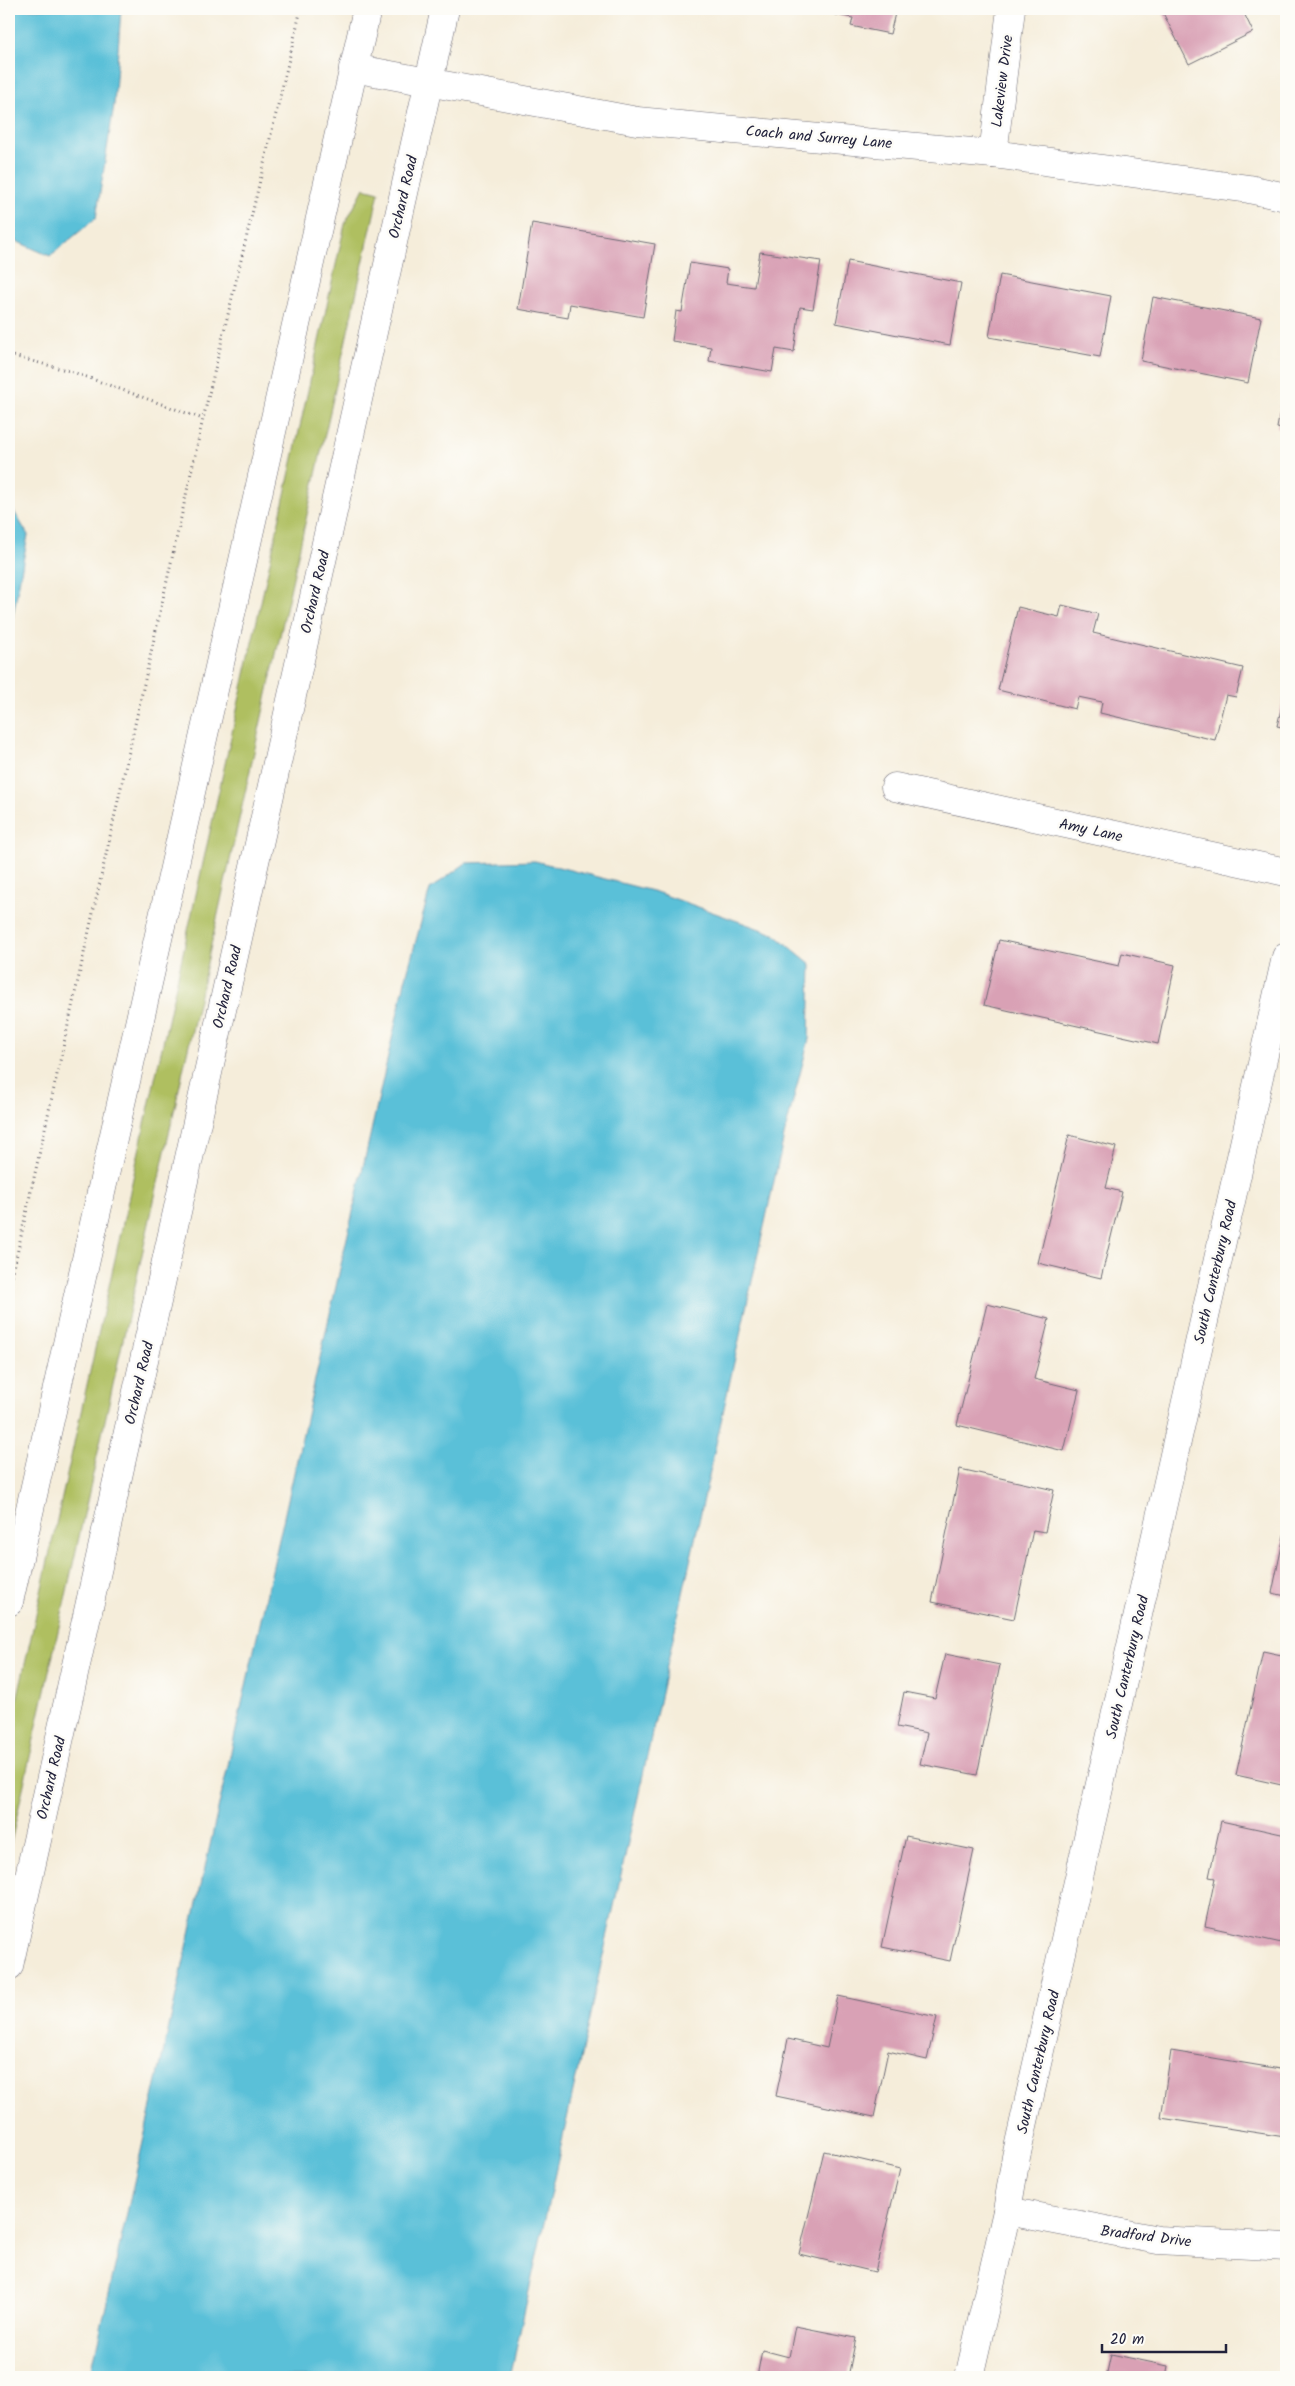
<svg xmlns="http://www.w3.org/2000/svg" width="1295" height="2386" font-family="Kalam,sans-serif">
<style>
.green{fill:#afbf61;stroke:#68704e}
.water{fill:#5ac0d8;stroke:#3e718a}
.building{fill:#d9a1b5}
.lines{fill:none;stroke-linecap:round;stroke-linejoin:round}
.minor-casing{stroke:#6c6973;stroke-width:29}
.major-casing{stroke:#6c6973;stroke-width:29}
.path{stroke:#6c6973;stroke-width:3;stroke-dasharray:1 4;stroke-linecap:butt}
.minor{stroke:#fff;stroke-width:28}
.major{stroke:#fff;stroke-width:28}
.labels{text-anchor:middle;stroke-width:5;stroke-linejoin:round;paint-order:stroke}
.street-label{font-size:15px;fill:#22223b;stroke:#fdfcf7}
</style>
<rect width="100%" height="100%" fill="#fdfcf7"/>
<filter id="ink" filterUnits="userSpaceOnUse"><feTurbulence type="fractalNoise" baseFrequency=".02" numOctaves="2"/><feDisplacementMap in="SourceGraphic" scale="10" xChannelSelector="R" yChannelSelector="G"/><feConvolveMatrix kernelMatrix="1 2 1 2 8 2 1 2 1" color-interpolation-filters="sRGB"/></filter>
<filter id="wash" filterUnits="userSpaceOnUse"><feTurbulence type="fractalNoise" baseFrequency=".0096" numOctaves="4" result="noise"/><feDisplacementMap in="SourceGraphic" scale="20" xChannelSelector="R" yChannelSelector="G"/><feGaussianBlur stdDeviation="1.12" result="paint"/><feColorMatrix in="noise" values="0 0 0 0 0 0 0 0 0 0 0 0 0 0 0 0 0 1.4 0 .05"/><feComposite in="paint" operator="in"/></filter>
<g filter="url(#wash)">
<rect width="100%" height="100%" fill="#f5edda"/>
<path class="green" d="M364,188L379,192L9,1851V1736L345,224Z"/>
<g class="water">
<path d="M9,9H121L114,105L96,218L50,256L9,238Z"/>
<path d="M9,503L28,535L9,637Z"/>
<path d="M535,861L656,892L774,934L811,964L809,1039L784,1136L510,2377H90L405,981L430,889L466,863Z"/>
</g>
<g id="blocks">
<g class="building">
<path d="M817,9H896L890,34L851,26L853,18L816,11Z"/>
<path d="M1161,9H1242L1253,32L1189,64Z"/>
<path d="M532,223L655,244L643,317L570,304L568,318L518,309Z"/>
<path d="M760,252L821,261L813,309L800,307L794,352L776,349L772,372L709,361L711,347L672,341L676,311L682,312L690,263L728,269L726,283L754,287Z"/>
<path d="M848,261L961,283L950,345L836,323Z"/>
<path d="M1000,275L1111,296L1100,357L989,337Z"/>
<path d="M1153,297L1261,318L1248,383L1141,361Z"/>
<path d="M1285,384H1286V430L1277,428Z"/>
<path d="M1062,605L1098,614L1093,633L1243,668L1236,697L1226,695L1215,740L1100,713L1102,702L1078,697L1075,709L998,690L1018,607L1059,617Z"/>
<path d="M1286,689V728L1277,726Z"/>
<path d="M999,940L1119,966L1122,953L1175,965L1158,1044L984,1005Z"/>
<path d="M1069,1135L1116,1147L1106,1188L1122,1192L1101,1278L1038,1263Z"/>
<path d="M987,1304L1049,1319L1034,1379L1079,1390L1064,1451L957,1425Z"/>
<path d="M960,1469L1054,1490L1045,1532L1033,1530L1014,1619L932,1602Z"/>
<path d="M1285,1531H1286V1596L1272,1593Z"/>
<path d="M1263,1651L1286,1656V1786L1236,1775Z"/>
<path d="M945,1654L1000,1665L977,1775L920,1764L927,1733L897,1727L904,1692L935,1698Z"/>
<path d="M1221,1821L1286,1835V1944L1205,1926L1215,1878L1209,1877Z"/>
<path d="M906,1836L974,1850L950,1961L882,1947Z"/>
<path d="M838,1996L937,2017L927,2060L888,2051L874,2117L776,2096L788,2039L827,2048Z"/>
<path d="M1171,2051L1286,2070L1285,2137L1161,2118Z"/>
<path d="M824,2151L900,2169L875,2272L799,2254Z"/>
<path d="M795,2326L856,2338L848,2377H757L762,2350L789,2357Z"/>
<path d="M1111,2354L1168,2366L1166,2377H1106Z"/>
</g>
</g>
</g>
<g filter="url(#ink)">
<use href="#blocks" fill-opacity="0" stroke="#6c6973" stroke-width="1"/>
<g class="lines">
<defs>
<g id="minor">
<path d="M353,68L637,121L993,154L1249,189L1286,197"/>
<path d="M993,154L1011,9"/>
<path d="M895,787L1286,872"/>
<path d="M1007,2211L1158,2240L1286,2247"/>
<path d="M969,2377L1007,2211L1016,2157L1286,957"/>
</g>
<g id="major">
<path d="M9,1602L367,9"/>
<path d="M9,1966L445,9"/>
</g>
</defs>
<use href="#minor" class="minor-casing"/>
<use href="#major" class="major-casing"/>
<g class="path">
<path d="M9,355L70,371L203,419"/>
<path d="M9,1290L203,419L301,9"/>
</g>
<use href="#minor" class="minor"/>
<use href="#major" class="major"/>
</g>
</g>
<g class="labels">
<g class="street-label">
<text transform="translate(1002 81) rotate(-83)" y="5">Lakeview Drive</text>
<text transform="translate(819 137) rotate(5)" y="5">Coach and Surrey Lane</text>
<text transform="translate(403 197) rotate(-77)" y="5">Orchard Road</text>
<text transform="translate(315 592) rotate(-77)" y="5">Orchard Road</text>
<text transform="translate(1091 830) rotate(12)" y="5">Amy Lane</text>
<text transform="translate(227 987) rotate(-77)" y="5">Orchard Road</text>
<text transform="translate(1215 1272) rotate(-77)" y="5">South Canterbury Road</text>
<text transform="translate(139 1383) rotate(-77)" y="5">Orchard Road</text>
<text transform="translate(1127 1667) rotate(-77)" y="5">South Canterbury Road</text>
<text transform="translate(51 1778) rotate(-77)" y="5">Orchard Road</text>
<text transform="translate(1038 2062) rotate(-77)" y="5">South Canterbury Road</text>
<text transform="translate(1146 2236) rotate(7)" y="5">Bradford Drive</text>
</g>
</g>
<rect width="1295" height="2386" fill="none" stroke="#fdfcf7" stroke-width="30"/>
<path d="M1102 2344v8h124v-8" fill="none" stroke="#22223b" stroke-width="2.5"/>
<text x="1110" y="2344" font-size="15" fill="#22223b" stroke="#fdfcf7" stroke-width="4" paint-order="stroke">20 m</text>
</svg>
